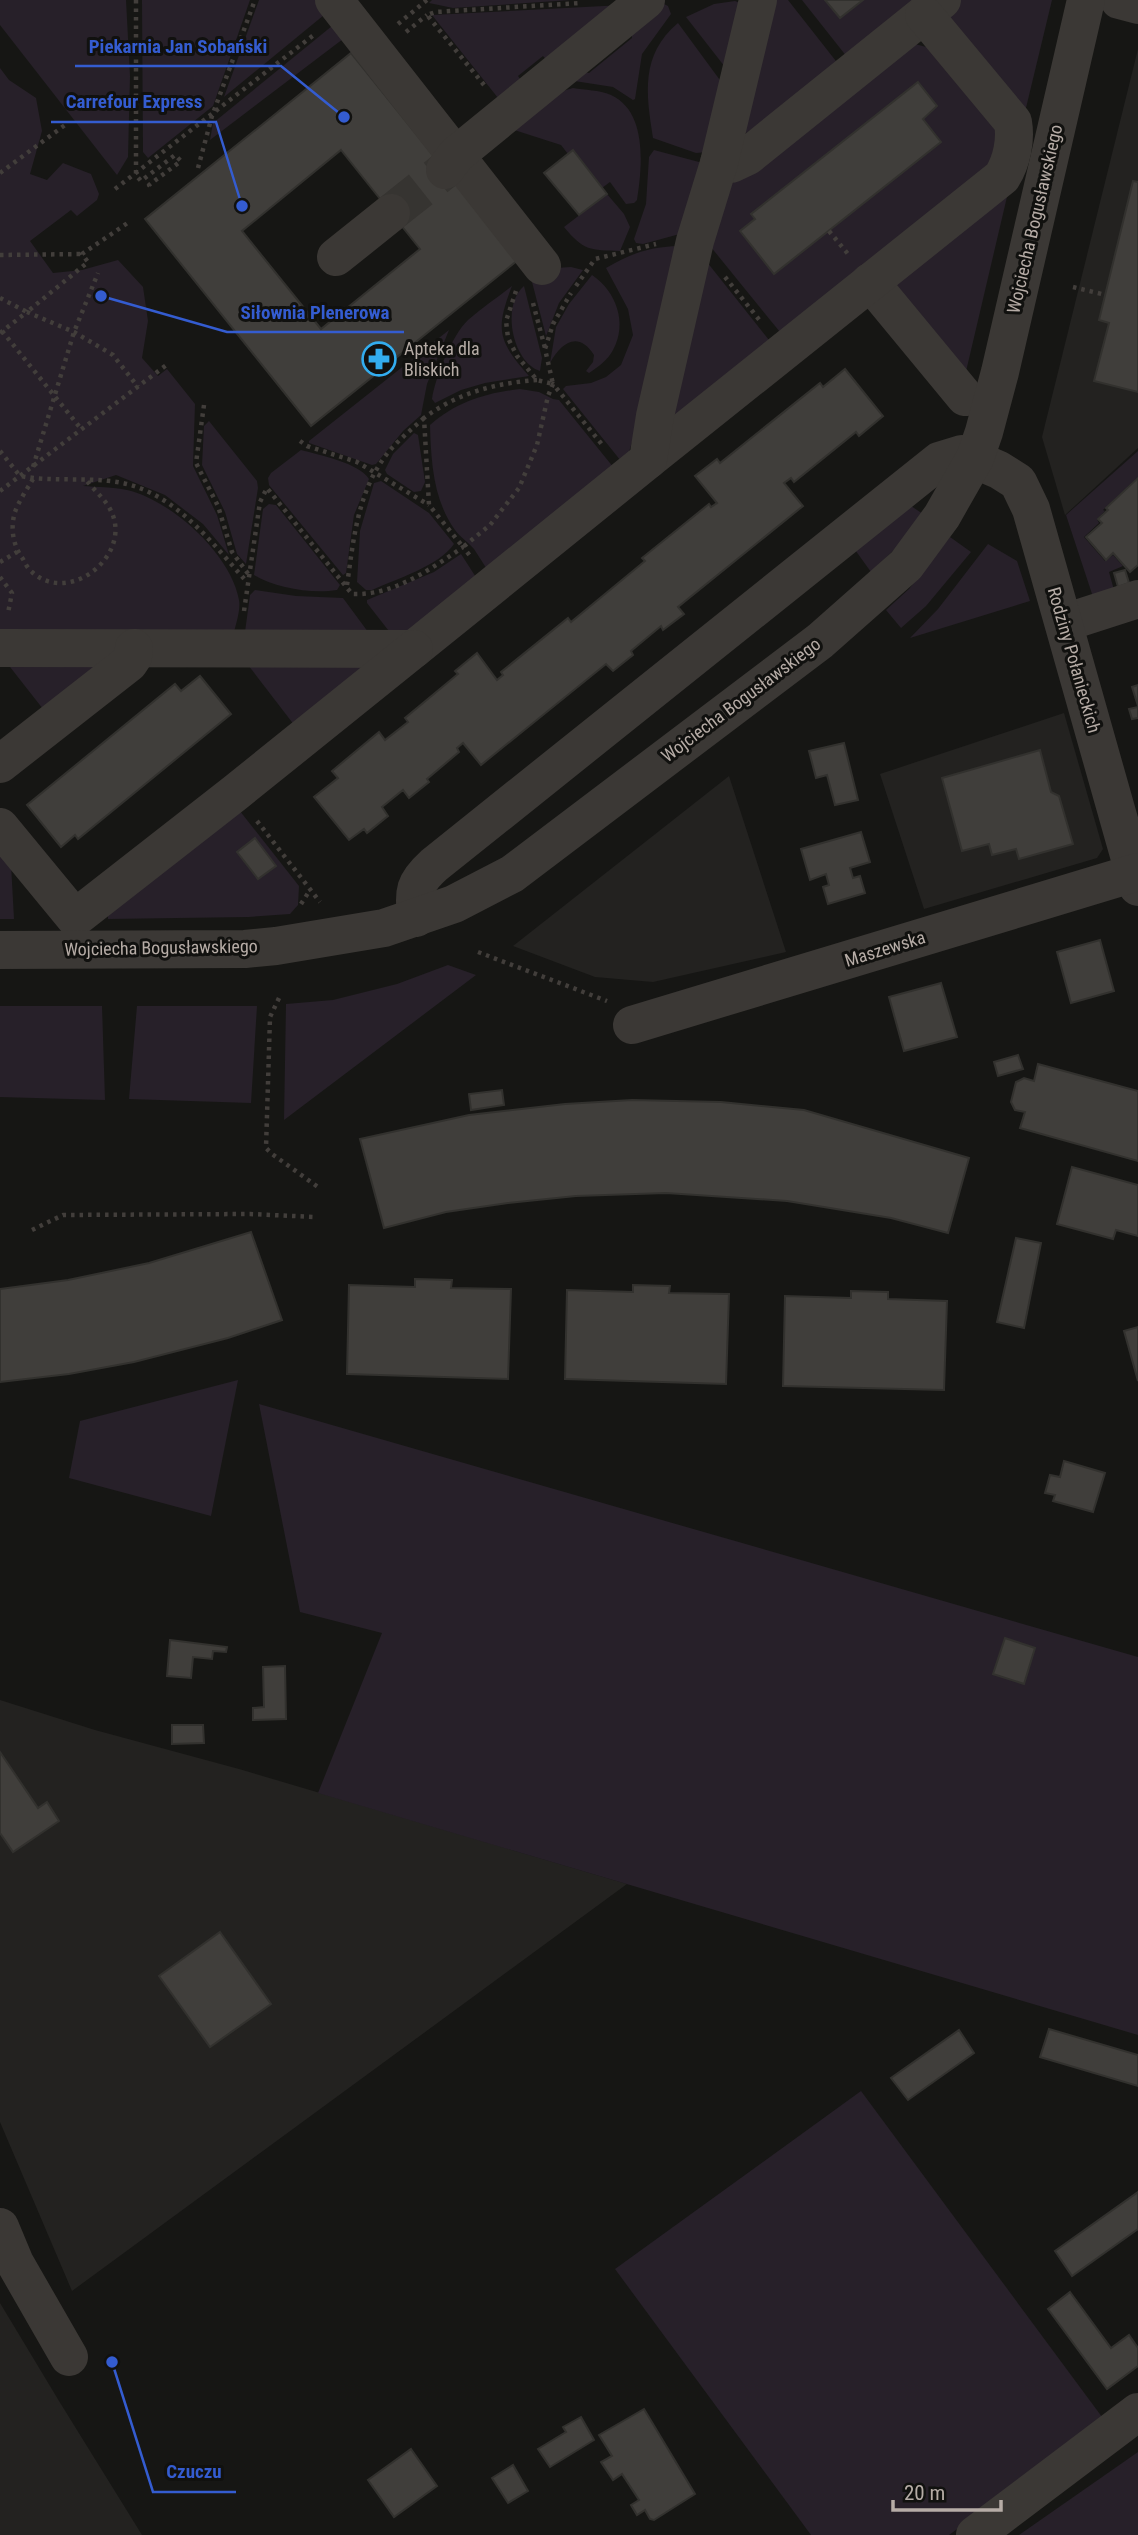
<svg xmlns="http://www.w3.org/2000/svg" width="1138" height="2535" font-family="'Roboto Condensed',sans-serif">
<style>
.built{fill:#232220}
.green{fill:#272029}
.building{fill:#403e3b;stroke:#32312e;stroke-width:2;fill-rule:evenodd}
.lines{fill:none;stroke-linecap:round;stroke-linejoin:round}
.minor-tunnel{stroke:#363431;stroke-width:38;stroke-dasharray:38 19;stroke-linecap:butt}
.path{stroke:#423e3b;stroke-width:4.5;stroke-dasharray:3.5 5;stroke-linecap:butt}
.minor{stroke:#3b3835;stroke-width:38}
.labels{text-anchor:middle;stroke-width:6;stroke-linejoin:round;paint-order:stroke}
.street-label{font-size:18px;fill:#b6aca6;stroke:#11110f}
.poi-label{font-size:18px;fill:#b6aca6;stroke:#11110f;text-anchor:start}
.leader{fill:none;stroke:#345cd0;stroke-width:2.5}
.callout-dot{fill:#345cd0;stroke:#11110f;stroke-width:2.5}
.callout-label{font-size:19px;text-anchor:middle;font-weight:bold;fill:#345cd0;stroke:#11110f;stroke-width:6;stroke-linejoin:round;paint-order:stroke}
</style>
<rect width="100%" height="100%" fill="#161614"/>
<g class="built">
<path d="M1138,49V448L1065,515L1042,437Z"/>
<path d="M1064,713L1103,849L1097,858L924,909L880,774Z"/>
<path d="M729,776L786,952L653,982L595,977L513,946Z"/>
<path d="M0,1700L95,1730L239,1769L627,1884L72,2291L0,2122Z"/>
<path d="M0,2303L59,2401L142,2535H0Z"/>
</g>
<g class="green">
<path d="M0,0H126L130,76L128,157L117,175L0,25Z"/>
<path d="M142,0H250L213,106L148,158L143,152Z"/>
<path d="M259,0H319L324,15L224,97Z"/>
<path d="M432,0H571L453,8L429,3Z"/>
<path d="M767,0H788L843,70L743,135Z"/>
<path d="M802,0H927L851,62Z"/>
<path d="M961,0H1052L1025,112L943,14Z"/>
<path d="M735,1L748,6L725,67L686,17L714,4Z"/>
<path d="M662,3L668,6L671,14L642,54L635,99L633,100L613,87L568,80L578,71L589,73L632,38V30Z"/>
<path d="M623,5L550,64L543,56L518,76L525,86L502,103L432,15Z"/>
<path d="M678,23L725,87L708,152L696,153L653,138C646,94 640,55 678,23Z"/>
<path d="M332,26L343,39L210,140L213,123Z"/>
<path d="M915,44L930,48L1002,131L995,168L784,337L706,241L718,194Z"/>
<path d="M0,68L9,80L36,98L42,131L30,174L47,180L63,163L91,174L99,194L97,200L77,216L71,210L30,241L53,273L82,270L118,260L143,287L148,321L142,358L158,376L167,369L195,404L193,466L217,515L229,555L203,524L165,495L116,475L83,486C97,487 113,487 127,490C171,500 231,554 239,600C241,611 235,626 233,637L0,630Z"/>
<path d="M573,88C585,90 599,90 611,95C648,112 642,168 637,200L634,203L626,204L610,182L602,188L573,151L568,154L561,145L505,127L542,97Z"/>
<path d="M654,150L699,162L706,168L687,232L643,244L636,243L634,239L646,204L649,157Z"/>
<path d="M1010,184L964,380L886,282Z"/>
<path d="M607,194L624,214L630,227L620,251C590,250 584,251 564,227Z"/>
<path d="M679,246L687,252L625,466L563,389L566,386L591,383L606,377L621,365L633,335L628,309L606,268C632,253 649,247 679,246Z"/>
<path d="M703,257L773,345L684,420L671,414Z"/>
<path d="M571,267L583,270L559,303L546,336L531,278L556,268Z"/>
<path d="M592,275C616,291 628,323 613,350C608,360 598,367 589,373L586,371L593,362L594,355C578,330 561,343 550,363L556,327L569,304Z"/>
<path d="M512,286C495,330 498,341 529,376L485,383L461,390L435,403L432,399C435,378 452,335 468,320C482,308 498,297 512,286Z"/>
<path d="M524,286L542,358L540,371C512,362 501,305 524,286Z"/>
<path d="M449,330L427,384L421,415L403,431L376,464L372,465L309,443V441Z"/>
<path d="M520,389L539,392L553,399L559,400L618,473L492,577C486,568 480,558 474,549C468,542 460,537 455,530C433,500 431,460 430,425C456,402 486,393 520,389Z"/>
<path d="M209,421L257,481L258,488L246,564L237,554L225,512L202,465L204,426Z"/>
<path d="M414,433L418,435L425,482L421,491L414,492L387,474L385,470L393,454Z"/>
<path d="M301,450C320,455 359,463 369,479L354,515L346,573L343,575L269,485L268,478L271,473Z"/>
<path d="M1138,451V477L1103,510L1105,511L1097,519L1099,523L1084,537L1105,561L1113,555L1123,566L1109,572L1114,590L1093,597L1066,515Z"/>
<path d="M381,481L429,513L454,544C439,566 396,579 372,590H366L357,582L360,531L374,483Z"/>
<path d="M905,502L923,514L899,545L871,572L853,547Z"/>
<path d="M269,504L276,505L340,585L337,590C311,594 276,588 254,575L263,509Z"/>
<path d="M950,537L971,552L926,606L901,628L886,610L909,589Z"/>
<path d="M988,544L1017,561L1030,601L910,638L938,609Z"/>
<path d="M461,554L481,585L413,637L392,635L367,603V600L434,572Z"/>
<path d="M255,590L296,596L343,598L374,640L245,632L250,595Z"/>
<path d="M3,658L110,660L43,709Z"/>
<path d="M374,660L298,730L245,661Z"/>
<path d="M236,806L299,886L298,905L290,914L248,917L108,919V912Z"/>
<path d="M0,851L11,864L14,919H0Z"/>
<path d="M448,965L476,975L284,1120L286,1004L333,1000L397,984Z"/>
<path d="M0,1006H102L105,1100L0,1097Z"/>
<path d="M137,1006H257L251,1103L129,1099Z"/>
<path d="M238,1380L211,1516L69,1478L80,1421Z"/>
<path d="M259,1404L1138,1657V2035L318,1793L382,1633L300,1612Z"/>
<path d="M861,2091L1105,2421L949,2535H811L615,2269Z"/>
<path d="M1138,2452V2535H1019Z"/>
</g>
<g class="building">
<path d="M825,0H863L840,18Z"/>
<path d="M351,53L518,260L311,426L145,219ZM341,150L420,249L321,329L242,231Z"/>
<path d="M918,82L937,106L923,119L941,142L774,274L740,231L755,219L751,214Z"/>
<path d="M573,150L607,194L579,215L544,173Z"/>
<path d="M1133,181L1138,182V392L1094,381L1109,323L1099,320Z"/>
<path d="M845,369L883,416L859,436L856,432L794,482L791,478L784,483L803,506L678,607L684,614L663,630L661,626L631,651L633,655L613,671L606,664L481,765L463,743L457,748L459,752L427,779L429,782L409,798L403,790L382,807L388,816L367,833L364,829L349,840L314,797L338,778L332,771L379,732L385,740L408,722L405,718L458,674L455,671L477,653L497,680L503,675L501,672L568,618L571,622L645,561L642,558L709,504L711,507L717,503L695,476L717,459L720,463L820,383L823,387Z"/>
<path d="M1138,478V565L1130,572L1113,553L1106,560L1086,537L1102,523L1098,519L1108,510L1106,508Z"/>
<path d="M1125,570L1129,583L1118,587L1114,573Z"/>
<path d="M200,676L231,714L78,839L75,835L61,847L27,805L175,684L181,691Z"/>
<path d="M1138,685V706L1132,687Z"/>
<path d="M1138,707V718L1132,719L1129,709Z"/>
<path d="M844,743L858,800L835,805L827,775L816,778L809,751Z"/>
<path d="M1040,750L1051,792L1059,796L1073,844L1019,859L1016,849L992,855L989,844L962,851L942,778Z"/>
<path d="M861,832L870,862L850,868L853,878L860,876L865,893L828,904L823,887L829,885L826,874L810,880L801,849Z"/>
<path d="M255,838L276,866L258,879L237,852Z"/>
<path d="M1100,940L1114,991L1071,1003L1057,952Z"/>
<path d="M941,983L957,1037L904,1051L889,997Z"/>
<path d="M1018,1055L1023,1069L998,1076L994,1062Z"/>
<path d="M1038,1064L1138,1091V1161L1020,1128L1025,1112L1015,1110L1011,1102L1016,1082L1024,1078L1034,1081Z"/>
<path d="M502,1090L504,1105L471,1110L469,1094Z"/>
<path d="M632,1100L721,1102L804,1110L969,1158L948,1233L891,1218L787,1201L666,1193L576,1196L508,1203L446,1212L384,1228L360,1139L469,1115L565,1104Z"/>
<path d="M1072,1167L1138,1185V1236L1116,1230L1113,1239L1057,1224Z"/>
<path d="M251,1232L282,1320L228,1338L134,1362L69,1374L0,1382V1289L68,1280L149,1263Z"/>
<path d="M1016,1238L1041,1243L1024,1328L997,1322Z"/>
<path d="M415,1279L452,1280L451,1288L511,1289L508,1379L347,1374L349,1285L415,1287Z"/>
<path d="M633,1285L670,1286L669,1293L729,1294L726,1384L565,1379L567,1290L633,1292Z"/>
<path d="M851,1291L888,1292V1299L947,1301L944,1390L783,1386L785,1296L851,1298Z"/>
<path d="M1138,1327V1381L1124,1331Z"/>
<path d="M1064,1461L1105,1473L1093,1512L1053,1501L1055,1495L1045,1493L1050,1475L1060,1477Z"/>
<path d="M1005,1638L1035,1648L1024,1684L993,1674Z"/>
<path d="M170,1640L227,1647L226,1652L213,1651L212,1659L193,1657L191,1678L167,1676Z"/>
<path d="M285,1666L286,1719L253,1720V1708L264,1707L263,1667Z"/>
<path d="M172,1725H203L204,1743L172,1744Z"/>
<path d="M0,1752L38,1808L47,1802L59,1821L13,1852L0,1833Z"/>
<path d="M220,1932L271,2004L210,2047L159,1976Z"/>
<path d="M1049,2029L1138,2055V2086L1040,2057Z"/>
<path d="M959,2030L974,2053L908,2100L891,2078Z"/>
<path d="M1138,2192V2229L1072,2276L1055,2251Z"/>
<path d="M1070,2292L1111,2348L1129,2335L1138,2348V2366L1107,2389L1048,2309Z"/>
<path d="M644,2409L695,2494L654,2520L650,2519L645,2510L637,2515L631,2505L639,2500L622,2474L613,2480L601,2462L612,2456L599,2435Z"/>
<path d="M581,2417L594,2440L550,2467L538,2449L566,2432L563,2427Z"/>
<path d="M411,2449L437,2486L394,2517L368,2480Z"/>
<path d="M513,2465L528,2491L508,2503L492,2478Z"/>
</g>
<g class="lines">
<path class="minor-tunnel" d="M391,213L445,170"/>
<g class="path">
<path d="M136,0V175L141,181L175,155L181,161L149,185L153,190"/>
<path d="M398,24L427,0"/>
<path d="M406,32L427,15"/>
<path d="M484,85L427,15L436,12L580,3"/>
<path d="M198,168L212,116L255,0"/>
<path d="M0,173L65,125"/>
<path d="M115,189L315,34"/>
<path d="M829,231L848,254"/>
<path d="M0,255L82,254"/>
<path d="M725,277L761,322"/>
<path d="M576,286L595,259L656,244"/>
<path d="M1073,287L1106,295"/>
<path d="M516,291L506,321L508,338L517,356L537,380L553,384L545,349L553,324L571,293"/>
<path d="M0,298L27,312L88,262L82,254L129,222"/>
<path d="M533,303L545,348"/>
<path d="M2,331L82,430"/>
<path d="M0,333L27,312L74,332L113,355L138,387"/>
<path d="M537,380C496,383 457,393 424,418L429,505L463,547L490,525L519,488L537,445L548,396L553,384L604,447"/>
<path d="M204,405L196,463L218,506L232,552L249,575"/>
<path d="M300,441L307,446L357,462L429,505"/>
<path d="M0,451L20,476C52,482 85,477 117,482C174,491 211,542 247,582"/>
<path d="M33,467L74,332L98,273"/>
<path d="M33,479C27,489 19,501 15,512C10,528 13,546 23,559C25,563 28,569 32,572C69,606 133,555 111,511C106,500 94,490 87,481"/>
<path d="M0,491L169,363"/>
<path d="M0,562L17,552"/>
<path d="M0,577L12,593L8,613"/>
<path d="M347,585C354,537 358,486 392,448C402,437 413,428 424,418"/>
<path d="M244,611L260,502L267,488L352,594C393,596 431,569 463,547L471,557"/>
<path d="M257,821L320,902"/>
<path d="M301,904L310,890"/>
<path d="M478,952L607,1001"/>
<path d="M279,998L270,1017L266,1148L272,1154L318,1187"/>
<path d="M32,1230L63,1215L250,1214L315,1217"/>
</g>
<g class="minor">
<path d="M334,0L542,266"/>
<path d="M1119,0L1138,5"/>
<path d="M719,163L731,164L748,156L942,0"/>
<path d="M445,170L456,155L646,0"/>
<path d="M336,257L391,213"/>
<path d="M870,282L965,397"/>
<path d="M648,460L1002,177C1012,161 1016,140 1013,122L924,15"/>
<path d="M1064,623L1138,599"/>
<path d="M0,648L414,649L648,460L655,416L695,241L719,163L758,0"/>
<path d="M0,764L129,663L133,657L134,648"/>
<path d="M0,827L75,918L235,793L414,649"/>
<path d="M416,918C414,891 413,884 434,865L939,461L962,454L999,470L1018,482L1031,509L1138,887"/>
<path d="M0,950L245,949L276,946L384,928L454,904L512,874L820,641L906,565L942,516L975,458L984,432L1000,372L1086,0"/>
<path d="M632,1025L1138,872"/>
<path d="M0,2227L15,2263L69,2357"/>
<path d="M975,2535L1138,2412"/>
</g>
</g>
<defs>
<symbol id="pharmacy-ring" viewBox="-11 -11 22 22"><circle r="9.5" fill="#11110f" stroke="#33adef" stroke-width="1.5"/><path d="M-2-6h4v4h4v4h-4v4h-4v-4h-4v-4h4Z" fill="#33adef"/></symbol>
</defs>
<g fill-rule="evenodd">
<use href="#pharmacy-ring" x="360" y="340" width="38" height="38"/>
</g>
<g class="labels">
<g class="street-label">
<text transform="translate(1035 219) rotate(-77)" y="6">Wojciecha Bogusławskiego</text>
<text transform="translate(1074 660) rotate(74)" y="6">Rodziny Połanieckich</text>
<text transform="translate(741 700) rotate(-37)" y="6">Wojciecha Bogusławskiego</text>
<text transform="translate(161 948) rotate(-1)" y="6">Wojciecha Bogusławskiego</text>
<text transform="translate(885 949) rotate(-17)" y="6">Maszewska</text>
</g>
<g class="poi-label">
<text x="404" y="355">Apteka dla<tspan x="404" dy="21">Bliskich</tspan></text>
</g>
</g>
<path class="leader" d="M344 117L281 66H75M242 206L216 122H51M101 296L227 332H404M112 2362L153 2492H236"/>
<g class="callout-dot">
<circle cx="344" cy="117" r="7"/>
<circle cx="242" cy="206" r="7"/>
<circle cx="101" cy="296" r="7"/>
<circle cx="112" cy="2362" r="7"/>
</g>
<g class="callout-label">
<text x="178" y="53">Piekarnia Jan Sobański</text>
<text x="134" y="108">Carrefour Express</text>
<text x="315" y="319">Siłownia Plenerowa</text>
<text x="194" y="2478">Czuczu</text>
</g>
<path d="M893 2500v10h108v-10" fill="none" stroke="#b6aca6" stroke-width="3.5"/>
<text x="904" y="2500" font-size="21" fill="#b6aca6" stroke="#11110f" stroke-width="5" paint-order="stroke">20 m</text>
</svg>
